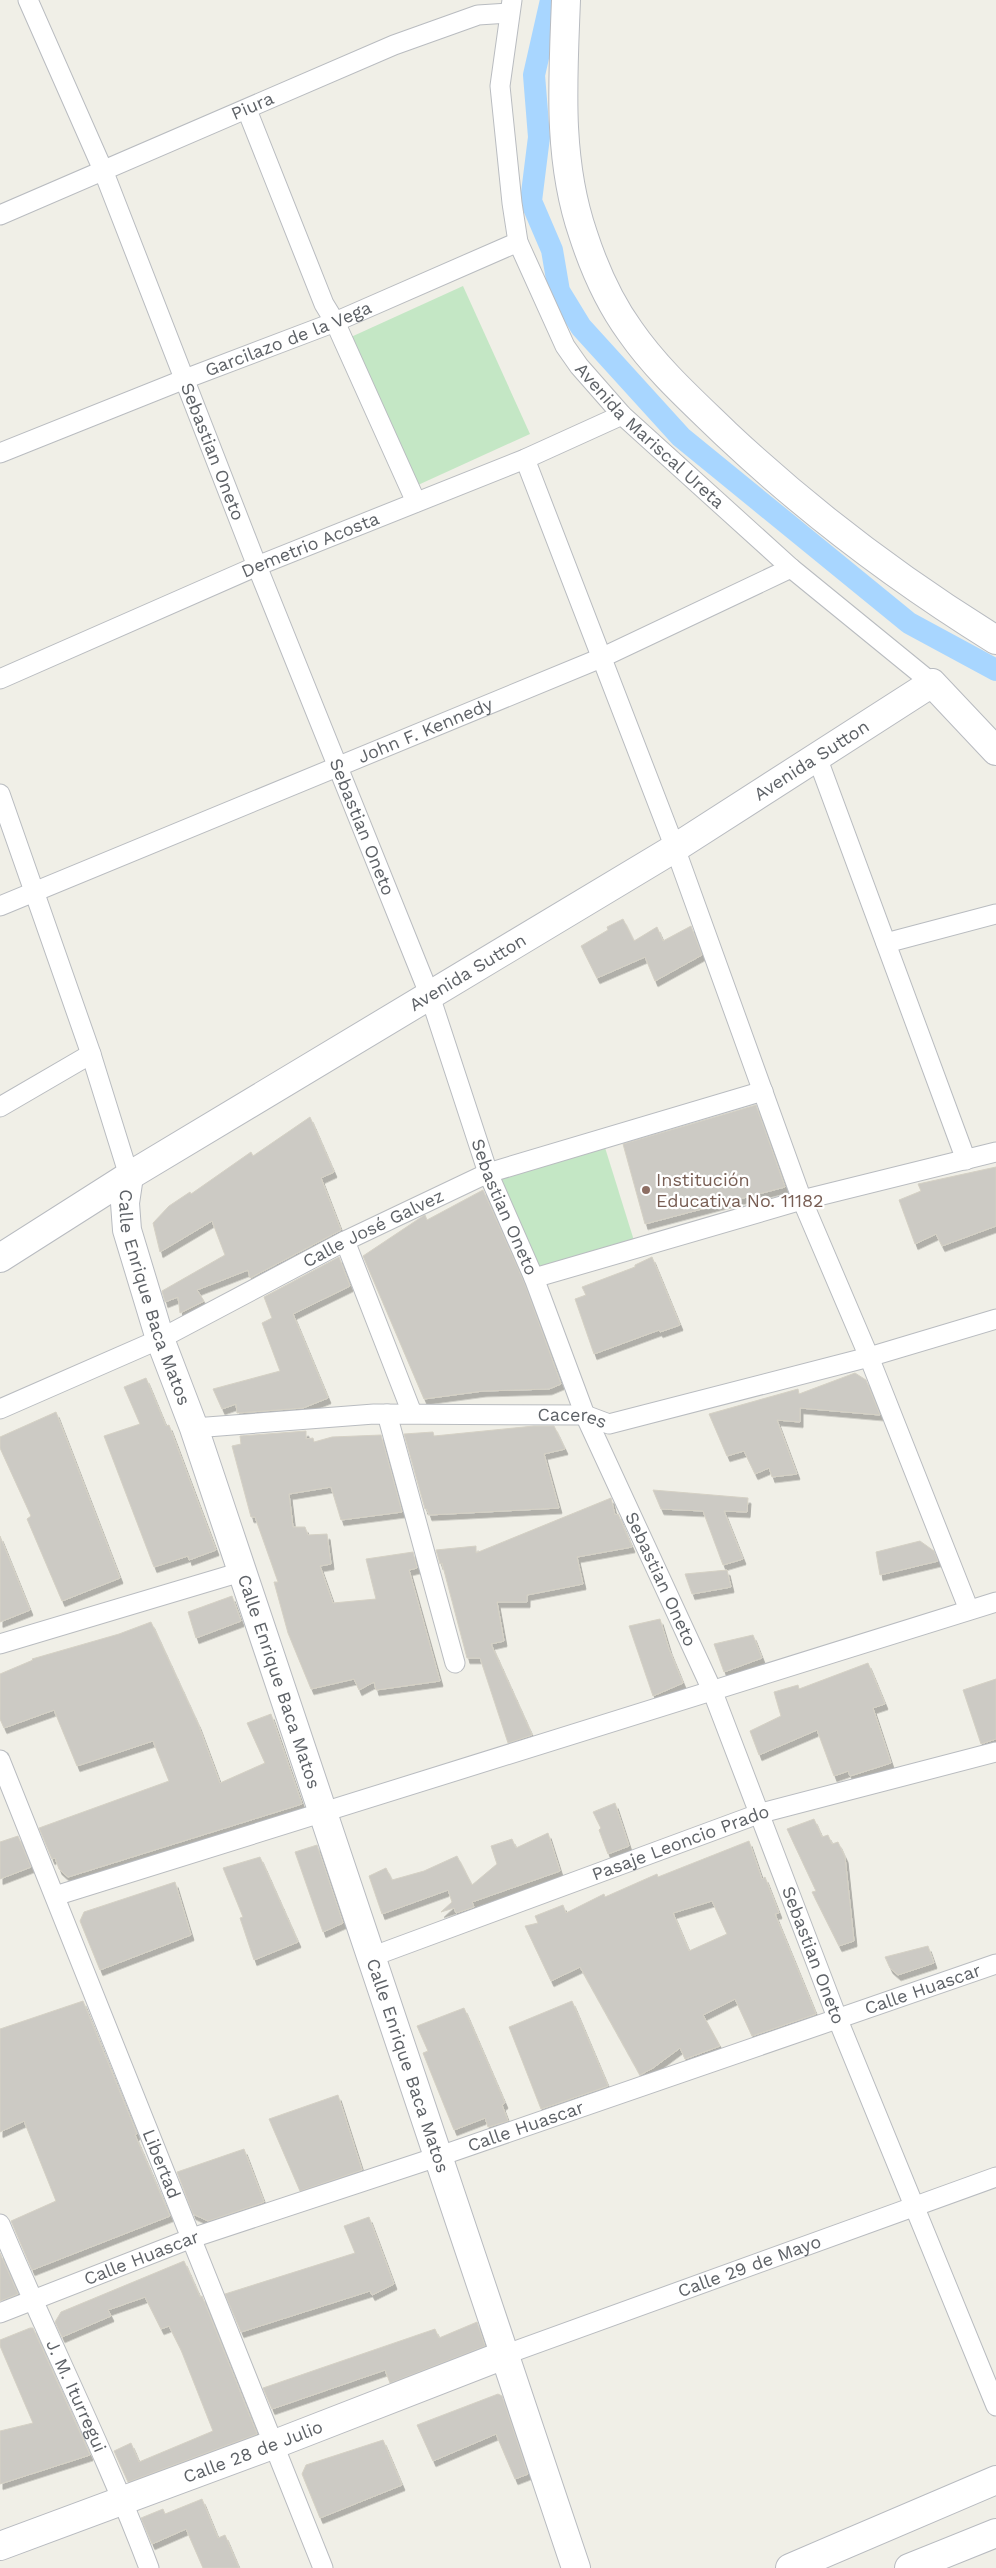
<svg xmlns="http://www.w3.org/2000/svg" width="996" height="2568" font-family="'Work Sans',sans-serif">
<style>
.green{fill:#c4e7c5}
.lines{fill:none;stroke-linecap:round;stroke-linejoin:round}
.canal{stroke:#a8d6ff;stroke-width:22}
.building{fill:#cccac4;stroke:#d5d1c5;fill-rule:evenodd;filter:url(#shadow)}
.street-casing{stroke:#b9bcc0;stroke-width:21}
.secondary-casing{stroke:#b8bbc0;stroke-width:30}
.street{stroke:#fff;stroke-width:19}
.secondary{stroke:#fff;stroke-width:28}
.education-dot{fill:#8d6e63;stroke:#fff;stroke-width:2}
.labels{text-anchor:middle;stroke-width:4.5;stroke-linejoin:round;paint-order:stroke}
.street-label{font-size:18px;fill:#5e6267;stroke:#fff}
.education-label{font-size:18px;fill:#785e54;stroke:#fff;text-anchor:start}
</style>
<defs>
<filter id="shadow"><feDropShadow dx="3" dy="5.5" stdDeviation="0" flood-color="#0004"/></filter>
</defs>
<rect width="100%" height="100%" fill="#f0efe7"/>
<g class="green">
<path d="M463,286L530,434L418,485L351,337Z"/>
<path d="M602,1138L636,1247L534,1278L488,1173Z"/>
</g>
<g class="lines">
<path class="canal" d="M551,0L534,75L539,137L531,201L552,250L559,291L581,327L681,437L909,623L996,670"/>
</g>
<g class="building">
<path d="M623,919L634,941L657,927L663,941L691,926L702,955L655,981L645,957L597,978L581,946L608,930L607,927Z"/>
<path d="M756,1105L785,1187L645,1224L623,1144Z"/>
<path d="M310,1117L334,1172L321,1178L341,1230L250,1278L248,1270L197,1290L204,1301L180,1313L178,1297L165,1302L162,1291L225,1255L212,1221L160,1252L153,1223L169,1206L190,1192L191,1194L251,1152L253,1156Z"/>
<path d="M996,1167V1226L942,1246L936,1234L915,1244L899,1200L921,1191L918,1184Z"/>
<path d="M483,1190L524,1282L561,1384L549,1389L483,1391L424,1399L363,1256L423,1216L425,1215L427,1220Z"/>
<path d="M339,1257L350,1286L293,1314L328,1398L303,1408L237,1413L236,1404L222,1409L213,1389L280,1371L262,1323L272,1318L264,1297Z"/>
<path d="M652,1257L680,1325L660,1332L659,1330L594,1354L575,1299L586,1295L582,1287L635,1267V1265Z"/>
<path d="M855,1373L866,1380L880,1415L800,1408V1422L777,1420L797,1474L772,1477L769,1468L755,1474L744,1451L727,1456L709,1414L798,1389L799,1394Z"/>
<path d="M146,1378L166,1426L169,1425L216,1550L189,1560L188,1556L154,1567L104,1436L140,1424L124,1387Z"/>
<path d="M56,1412L120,1578L62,1601L27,1519L31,1516L0,1448V1437Z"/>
<path d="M534,1426H554L565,1449L544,1454L559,1508L429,1515L427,1509H425L404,1434L433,1432L434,1436Z"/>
<path d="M306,1431V1439L313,1438L314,1442L332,1437L381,1435L402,1512L341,1520L331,1487L289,1494L293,1527H305L308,1535L327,1534L331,1564L320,1566L333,1603L376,1599L366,1559L413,1552L417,1568L409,1570L440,1681L376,1690L374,1682L359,1690L354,1679L311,1689L288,1633L274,1582H278L255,1517H251L232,1446L241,1444L240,1436Z"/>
<path d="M653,1490L748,1498L747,1512L724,1511L743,1559L723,1565L703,1511L661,1509Z"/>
<path d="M611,1498L615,1515L618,1514L632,1547L577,1557L583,1584L527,1595V1602H497L504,1641L491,1644L532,1735L508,1743L480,1658H467L442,1563L440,1564L436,1550L476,1546V1553Z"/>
<path d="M0,1536L30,1610L0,1622Z"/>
<path d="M920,1541L934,1551L938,1561L880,1575L876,1552Z"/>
<path d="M727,1570L731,1587L692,1594L685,1574Z"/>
<path d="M232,1596L241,1621L196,1638L188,1612Z"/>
<path d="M660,1619L669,1649L683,1683L653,1696L629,1626Z"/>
<path d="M151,1622L198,1724L220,1783L265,1763L247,1723L271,1714L302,1804L68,1877L59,1869L55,1858L52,1859L39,1828L169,1781L153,1741L77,1766L54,1710L4,1728L0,1719V1674L33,1660L32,1659L119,1634Z"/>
<path d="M753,1635L762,1658L724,1672L714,1644Z"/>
<path d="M868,1663L885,1704L873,1708L891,1763L850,1776L848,1771L834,1776L817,1730L759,1755L750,1731L781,1716L774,1692L798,1685L799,1689Z"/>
<path d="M996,1679V1739L981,1744L963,1690Z"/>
<path d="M615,1803L629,1846L608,1854L599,1830L601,1828L593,1812Z"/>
<path d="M814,1819L822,1837L828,1835L832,1844L838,1842L845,1857L854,1941L839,1946L812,1892L816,1891L787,1829Z"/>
<path d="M548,1833L560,1871L472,1902L474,1907L456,1913L454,1908L441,1912L452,1902L448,1890L382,1914L369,1876L386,1868L392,1880L424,1871L457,1856L472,1885L497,1864L491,1846L512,1839L516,1848Z"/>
<path d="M18,1836L31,1867L0,1879V1842Z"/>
<path d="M749,1841L762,1879L765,1877L779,1913L775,1914L816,2014L752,2036L735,1999L703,2015L720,2046L685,2059L680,2048L653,2068L640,2075L580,1967L551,1981L525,1926L538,1923L535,1916L563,1905L566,1913L604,1894L605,1897L657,1874L658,1877ZM712,1901L727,1934L689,1951L673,1913Z"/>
<path d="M317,1845L343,1923L323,1932L295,1852Z"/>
<path d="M260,1857L298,1942L254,1960L240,1918L243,1917L223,1868Z"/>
<path d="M175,1882L191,1935L100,1970L80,1921L84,1912Z"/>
<path d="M928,1946L934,1963L898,1975L890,1968L885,1957Z"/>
<path d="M83,2001L137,2134L135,2135L170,2216L32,2270L11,2221L56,2201L24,2121L0,2132V2029Z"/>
<path d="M572,2001L608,2086L541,2109L509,2027Z"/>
<path d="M464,2008L505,2103L502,2105L508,2121L488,2127L485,2118L454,2130L423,2053L428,2051L417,2026Z"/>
<path d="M338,2095L362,2170L300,2191L269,2119Z"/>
<path d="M244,2149L264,2202L208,2221L193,2214L177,2172Z"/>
<path d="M369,2217L394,2284L372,2295L370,2291L241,2332L225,2294L355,2253L344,2226Z"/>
<path d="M0,2253L18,2294L0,2301Z"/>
<path d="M184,2261L200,2297L202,2296L257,2434L128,2482L114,2451L131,2443L139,2462L213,2431L181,2350L169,2326L161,2329L145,2297L108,2310L111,2316L62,2337L55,2322L61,2312Z"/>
<path d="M477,2322L485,2346L390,2383L385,2370L272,2409L263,2388L435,2329L439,2338Z"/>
<path d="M30,2328H33L90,2455L0,2484V2431L33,2423L0,2346V2340Z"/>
<path d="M498,2394L502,2396L528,2474L515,2479L496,2434L433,2461L417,2425Z"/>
<path d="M383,2440L402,2485L320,2518L302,2474L306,2465Z"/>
<path d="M202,2499L218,2538L225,2535L239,2568H203L186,2529L152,2544L141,2518L163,2509L165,2514Z"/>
</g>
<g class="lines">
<defs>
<g id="street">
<path id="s1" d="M28,0L103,170L257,566L430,996L488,1173L534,1278L585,1415L712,1690L838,2020L996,2406"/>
<path id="s2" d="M512,0L500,86L512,203L518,242L565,346L579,366L622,415L791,568L932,683"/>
<path d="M247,110L324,304L335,322L416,502"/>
<path id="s3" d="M0,215L394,45L478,15L509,13"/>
<path id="s4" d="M0,453L185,379L335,322L518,242"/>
<path d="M525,459L675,848L802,1200L869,1357L969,1610"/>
<path id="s5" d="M0,679L257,566L525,459L622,415"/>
<path d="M817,757L966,1160"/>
<path d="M0,794L91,1054L129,1176"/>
<path id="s6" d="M0,906L601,658L791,568"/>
<path d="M886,943L996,914"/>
<path d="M0,1107L91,1054"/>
<path d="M345,1241L412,1413"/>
<path d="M534,1278L802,1200L996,1152"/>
<path id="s7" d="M0,1409L160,1339L345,1241L488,1173L763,1091"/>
<path d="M387,1414L455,1663"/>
<path id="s8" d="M194,1428L374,1414L585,1415L609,1424L869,1357L996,1319"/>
<path d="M0,1644L241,1572"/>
<path id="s9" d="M0,1760L323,2568"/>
<path d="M55,1896L996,1602"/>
<path id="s10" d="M371,1957L761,1813L996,1752"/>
<path id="s11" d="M0,2224C48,2339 105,2451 149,2568"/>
<path id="s12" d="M0,2313L192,2238L437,2157L996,1964"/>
<path id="s13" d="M504,2355L996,2177"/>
</g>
<g id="secondary">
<path d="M566,0C563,79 557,158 583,234C594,268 609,302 630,331C657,370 692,401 726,434C809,512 899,580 996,640"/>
<path id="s14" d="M129,1176L125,1203L127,1230L160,1339L194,1428L576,2568"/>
<path id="s15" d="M0,1258L129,1176L675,848L932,683L996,751"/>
<path id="s16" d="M0,2546L275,2444L504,2355"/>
<path d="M790,2568L996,2480"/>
<path d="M909,2568L996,2533"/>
</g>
</defs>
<use href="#street" class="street-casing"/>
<use href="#secondary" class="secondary-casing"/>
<use href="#street" class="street"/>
<use href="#secondary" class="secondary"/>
</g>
<circle class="education-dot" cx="646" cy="1190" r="5"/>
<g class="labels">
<g class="street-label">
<text dy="6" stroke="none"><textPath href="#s3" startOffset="275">Piura</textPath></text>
<text dy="6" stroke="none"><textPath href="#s4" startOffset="310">Garcilazo de la Vega</textPath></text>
<text dy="6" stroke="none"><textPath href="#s2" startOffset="482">Avenida Mariscal Ureta</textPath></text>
<text dy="6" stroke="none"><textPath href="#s1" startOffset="488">Sebastian Oneto</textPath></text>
<text dy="6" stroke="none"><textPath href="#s5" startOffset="338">Demetrio Acosta</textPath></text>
<text dy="6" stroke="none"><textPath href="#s6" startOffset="460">John F. Kennedy</textPath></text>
<text dy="6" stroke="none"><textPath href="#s15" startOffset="952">Avenida Sutton</textPath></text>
<text dy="6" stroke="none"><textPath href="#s1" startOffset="892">Sebastian Oneto</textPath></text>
<text dy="6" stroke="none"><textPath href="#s15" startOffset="548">Avenida Sutton</textPath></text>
<text dy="6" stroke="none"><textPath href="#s1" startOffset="1298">Sebastian Oneto</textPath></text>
<text dy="6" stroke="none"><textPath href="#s7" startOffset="415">Calle José Galvez</textPath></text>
<text dy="6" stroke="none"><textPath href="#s14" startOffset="126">Calle Enrique Baca Matos</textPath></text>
<text dy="6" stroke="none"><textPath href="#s8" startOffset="379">Caceres</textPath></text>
<text dy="6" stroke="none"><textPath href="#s1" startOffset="1702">Sebastian Oneto</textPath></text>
<text dy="6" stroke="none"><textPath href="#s14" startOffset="531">Calle Enrique Baca Matos</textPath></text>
<text dy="6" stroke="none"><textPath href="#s10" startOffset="330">Pasaje Leoncio Prado</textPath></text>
<text dy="6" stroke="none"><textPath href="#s1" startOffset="2108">Sebastian Oneto</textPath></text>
<text dy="6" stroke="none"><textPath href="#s12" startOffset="978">Calle Huascar</textPath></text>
<text dy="6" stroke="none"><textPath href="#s14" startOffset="936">Calle Enrique Baca Matos</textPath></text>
<text dy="6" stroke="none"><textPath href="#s12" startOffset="558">Calle Huascar</textPath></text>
<text dy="6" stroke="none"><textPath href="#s9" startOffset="435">Libertad</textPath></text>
<text dy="6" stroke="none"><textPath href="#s12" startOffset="152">Calle Huascar</textPath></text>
<text dy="6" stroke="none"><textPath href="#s13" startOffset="261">Calle 29 de Mayo</textPath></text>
<text dy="6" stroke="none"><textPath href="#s11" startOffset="188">J. M. Iturregui</textPath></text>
<text dy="6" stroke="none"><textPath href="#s16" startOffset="270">Calle 28 de Julio</textPath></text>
</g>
<g class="education-label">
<text x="656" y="1186">Institución<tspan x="656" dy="21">Educativa No. 11182</tspan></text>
</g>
</g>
</svg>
